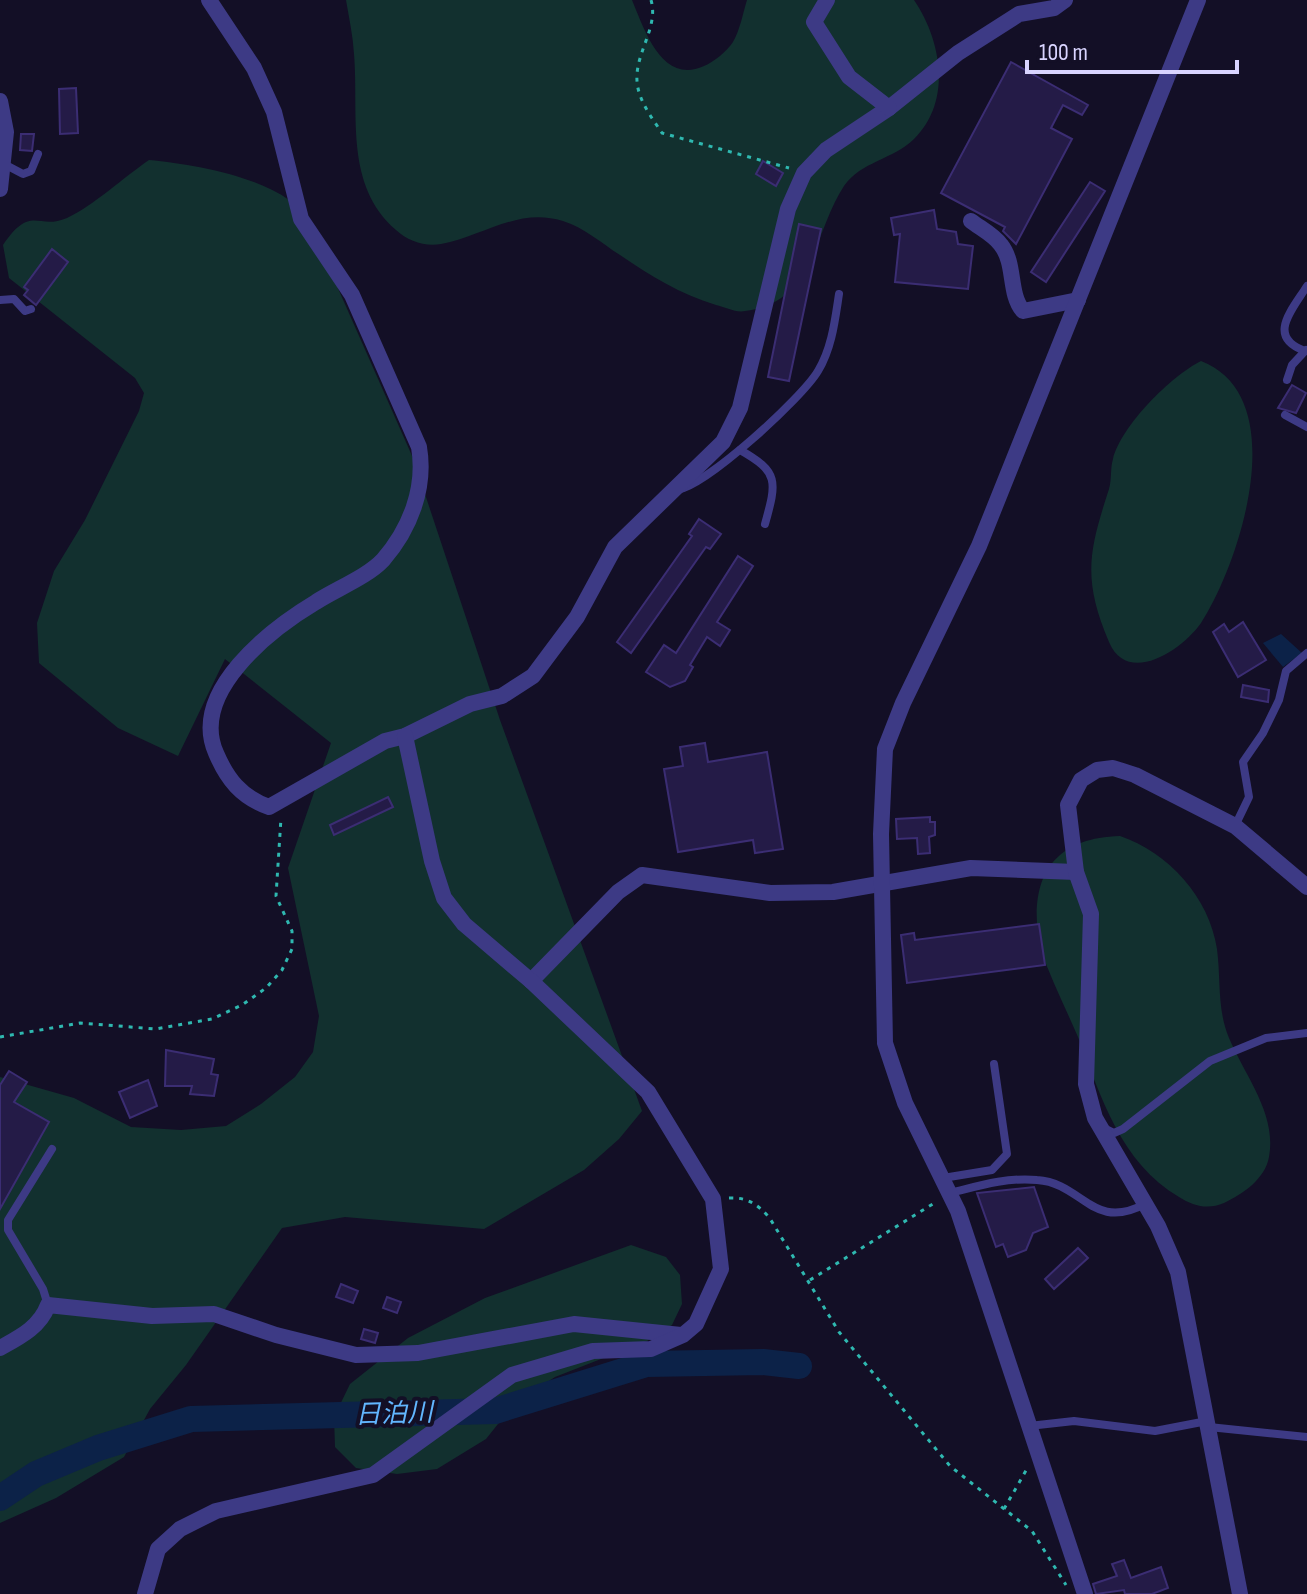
<svg xmlns="http://www.w3.org/2000/svg" width="1307" height="1594" font-family="'Sofia Sans Condensed','Noto Sans JP',sans-serif">
<style>
.green{fill:#12302f}
.water{fill:#0c2248}
.lines{fill:none;stroke-linecap:round;stroke-linejoin:round}
.river{stroke:#0c2248;stroke-width:26}
.building{fill:#241b47;stroke:#3b2d73;stroke-width:2}
.path{stroke:#2fb8b0;stroke-width:3;stroke-dasharray:4 6;stroke-linecap:butt}
.service{stroke:#3d3a85;stroke-width:8}
.minor{stroke:#3d3a85;stroke-width:16}
.labels{text-anchor:middle;stroke-width:8;stroke-linejoin:round;paint-order:stroke}
.water-label{font-size:26px;font-style:italic;fill:#62b6ff;stroke:#130f26}
</style>
<rect width="100%" height="100%" fill="#130f26"/>
<g class="green">
<path d="M346,0H632C645,31 662,85 704,66C714,62 727,51 733,42C740,30 743,13 747,0H914C942,41 952,102 914,139C894,159 860,162 844,186C813,233 815,303 745,311C736,313 725,307 716,305C680,294 651,276 620,255C601,243 585,228 563,221C518,207 484,236 441,244C425,247 408,241 396,230C344,185 359,115 354,54C353,36 349,18 346,0Z"/>
<path d="M149,160C191,164 254,175 289,200C297,206 304,217 310,225L413,458L500,720L642,1111L619,1139L584,1170L484,1229L345,1217L282,1228L186,1365L150,1409L124,1457L56,1498L0,1523V1077L74,1098L131,1127L181,1130L226,1126L261,1104L295,1077L313,1052L319,1016L288,868L331,743L225,659L178,756L118,728L39,663L37,623L54,571L85,520L139,411L144,393L135,378L9,278L3,245C32,203 37,231 67,218C93,206 124,177 149,160Z"/>
<path d="M1201,361C1294,397 1240,563 1201,623C1183,649 1128,687 1109,642C1082,578 1089,551 1109,489C1112,479 1110,469 1113,459C1121,426 1171,376 1201,361Z"/>
<path d="M1120,836C1169,853 1209,897 1217,949C1221,979 1217,1010 1229,1038C1245,1076 1277,1114 1269,1157C1265,1179 1243,1194 1224,1203C1208,1210 1193,1206 1179,1197C1121,1163 1101,1097 1078,1037C1065,1007 1051,979 1040,948C1028,883 1048,838 1120,836Z"/>
<path d="M631,1245L666,1257L680,1275L682,1304L672,1325L647,1341L555,1377L514,1404L486,1439L437,1469L397,1474L356,1468L335,1447L334,1417L350,1384L408,1338L485,1298Z"/>
</g>
<path class="water" d="M1281,634L1302,653L1283,667L1263,643Z"/>
<g class="lines">
<path class="river" d="M0,1498L36,1474L98,1448L191,1419L495,1411L646,1364L763,1362L799,1366"/>
</g>
<g class="building">
<path d="M1011,62L1088,105L1082,115L1063,105L1051,128L1072,139L1016,244L1003,231L1005,227L941,193Z"/>
<path d="M76,88L78,133L60,134L59,89Z"/>
<path d="M21,134H34L32,151L20,150Z"/>
<path d="M763,161L783,173L776,186L756,174Z"/>
<path d="M1090,182L1105,191L1046,282L1031,272Z"/>
<path d="M934,210L937,229L956,232L958,244L973,246L968,289L895,282L900,234L894,235L891,218Z"/>
<path d="M799,224L821,229L789,381L768,377Z"/>
<path d="M52,249L68,262L36,305L24,295L28,290L24,287Z"/>
<path d="M1292,385L1306,393L1296,413L1278,408Z"/>
<path d="M699,519L721,534L710,549L706,547L631,653L617,642L692,536L689,534Z"/>
<path d="M738,556L753,566L717,622L730,630L720,646L707,637L690,665L693,667L685,681L670,687L646,672L664,645L676,653Z"/>
<path d="M1243,622L1266,660L1238,677L1213,632L1224,624L1229,632Z"/>
<path d="M1243,685L1269,690L1268,702L1241,697Z"/>
<path d="M705,743L708,762L767,752L783,849L755,853L753,840L678,852L664,769L683,766L680,747Z"/>
<path d="M388,797L393,807L334,835L330,825Z"/>
<path d="M930,817V822H935V835L929,837L930,853L918,854L917,838L897,839L896,819Z"/>
<path d="M1039,924L1045,965L907,983L901,935L914,933L915,940Z"/>
<path d="M166,1050L214,1059L211,1074L218,1075L214,1096L190,1094L192,1086H165Z"/>
<path d="M9,1071L27,1082L14,1102L49,1122L0,1209V1085Z"/>
<path d="M148,1080L157,1106L130,1118L119,1092Z"/>
<path d="M1034,1187L1048,1227L1033,1233L1026,1250L1008,1257L1003,1244L996,1247L977,1193Z"/>
<path d="M1078,1248L1088,1258L1054,1289L1045,1279Z"/>
<path d="M341,1284L358,1291L353,1303L336,1297Z"/>
<path d="M387,1297L401,1302L397,1313L383,1308Z"/>
<path d="M364,1329L378,1333L375,1343L361,1339Z"/>
<path d="M1124,1560L1131,1578L1161,1567L1168,1588L1152,1594H1125L1124,1590L1096,1594L1093,1584L1117,1576L1112,1564Z"/>
</g>
<g class="lines">
<g class="path">
<path d="M651,0C659,27 635,53 637,81C638,100 652,118 662,133L789,168"/>
<path d="M0,1037L80,1023L156,1029L212,1019L242,1005L266,988L282,970L292,949V931L276,896L281,818"/>
<path d="M729,1198C747,1197 757,1204 769,1217L839,1332L950,1466L1032,1531L1066,1585"/>
<path d="M810,1280L936,1202"/>
<path d="M1004,1509L1028,1467"/>
</g>
<g class="service">
<path d="M4,164L23,174L31,171L38,154"/>
<path d="M0,300L14,299L25,311L31,309"/>
<path d="M1305,351C1266,337 1292,310 1307,286"/>
<path d="M1287,380L1292,365L1306,350"/>
<path d="M1285,415L1307,427"/>
<path d="M740,450C779,472 777,481 765,524"/>
<path d="M677,490C707,485 802,398 818,371C832,348 835,320 839,294"/>
<path d="M1235,826L1249,797L1243,762L1263,733L1279,700L1286,671L1307,653"/>
<path d="M1106,1129L1114,1133L1123,1129L1210,1061L1266,1038L1307,1033"/>
<path d="M943,1178L992,1170L1007,1154L994,1064"/>
<path d="M950,1193C978,1186 1007,1177 1037,1180C1083,1183 1092,1232 1145,1204"/>
<path d="M48,1305L43,1289L8,1230V1220L52,1149"/>
<path d="M1029,1426L1074,1421L1155,1431L1207,1421"/>
<path d="M1209,1427L1307,1437"/>
</g>
<g class="minor">
<path d="M209,0L254,68L274,112L301,219L352,295L419,447C426,488 410,529 383,560C367,577 336,589 316,602C271,629 189,692 216,753C227,779 241,797 269,807L385,741L405,736L470,704L502,696L533,676L577,617L615,547L723,442L740,408L788,209L804,173L826,150L889,108L958,53L1019,14L1054,8L1065,0"/>
<path d="M827,0L814,22L849,77L889,108"/>
<path d="M0,101L6,132L0,189"/>
<path d="M971,221C980,228 994,235 1001,245C1016,264 1008,293 1023,311L1078,300"/>
<path d="M531,981L618,892L642,875L770,893L833,892L971,868L1076,872"/>
<path d="M0,1348C20,1337 40,1327 48,1305L152,1316L214,1314L276,1335L356,1355L418,1353L574,1324L681,1335"/>
<path d="M145,1594L158,1549L180,1529L216,1511L373,1475L512,1375L593,1351L651,1349L683,1335L696,1324L721,1269L713,1199L648,1092L531,981L464,924L444,898L432,861L405,736"/>
<path d="M1085,1594L958,1211L905,1103L885,1043L881,834L885,749L903,703L979,546L1198,0"/>
<path d="M1240,1594L1178,1272L1158,1226L1095,1118L1086,1084L1091,914L1076,872L1068,805L1081,780L1097,770L1113,768L1135,775L1235,826L1307,887"/>
</g>
</g>
<g class="labels">
<g class="water-label">
<text transform="translate(394 1413) rotate(-2)" y="9">日泊川</text>
</g>
</g>
<path d="M1027 60v12h210v-12" fill="none" stroke="#d9d4ff" stroke-width="4"/>
<text x="1039" y="60" font-size="24" fill="#d9d4ff" stroke="#130f26" stroke-width="6" paint-order="stroke">100 m</text>
</svg>
